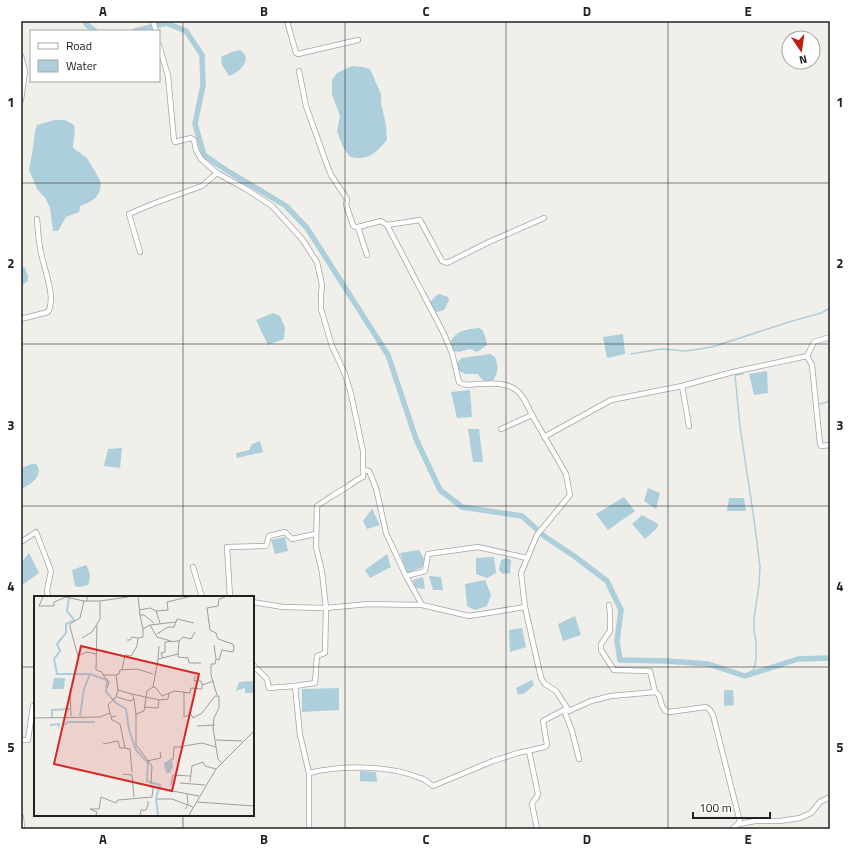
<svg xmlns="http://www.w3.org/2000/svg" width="851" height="850" font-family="'Titillium Web',sans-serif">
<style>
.water{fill:#adcedb}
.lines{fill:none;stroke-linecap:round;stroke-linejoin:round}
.stream{stroke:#adcedb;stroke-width:1.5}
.canal{stroke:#adcedb;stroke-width:5.5}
.street-casing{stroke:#a5a5a5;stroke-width:6}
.street{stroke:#fff;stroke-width:4.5}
.grid{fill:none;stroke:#212121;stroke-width:1;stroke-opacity:0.55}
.inset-river{fill:none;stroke:#adcedb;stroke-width:2}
.inset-road{fill:none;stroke:#9e9d99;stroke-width:1}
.view{fill:#d62828;fill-opacity:0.15;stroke:#d62828;stroke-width:2}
.inset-edge{fill:none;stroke:#212121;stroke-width:2}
.neatline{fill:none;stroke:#212121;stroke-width:1.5}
.grid-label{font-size:13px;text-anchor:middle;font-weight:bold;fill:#212121}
</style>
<rect width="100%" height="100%" fill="#f1efe9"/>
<g class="water">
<path d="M240,50C254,59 239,73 229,76L222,65L221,57L232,52Z"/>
<path d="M352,66L363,67L370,69L381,94V103L386,125L387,140C376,153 368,161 350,157L343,147L337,131L340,116L332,94V80L337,73Z"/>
<path d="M55,120H65L74,125C76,133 73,139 73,148L87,158L100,180C103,195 93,202 80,206L79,212L66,217L58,231H53L50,208L46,199L37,189L29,170L33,148L35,131L37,125Z"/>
<path d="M21,266L25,268L28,276V281L21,286Z"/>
<path d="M439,294L448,297L449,300L444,310L437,312L432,310L430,302L437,295Z"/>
<path d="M273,313L280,316L285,328L284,339L268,345L256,320Z"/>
<path d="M479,328C485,330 486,340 487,345L477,352L470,349L459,352L453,351L451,341C457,330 467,329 479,328Z"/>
<path d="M623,334L625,354L607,358L603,337Z"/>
<path d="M490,354L495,357C498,365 499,373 493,380C486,383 482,381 478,374H466L459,371C456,365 457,361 462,358Z"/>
<path d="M767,371L768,393L754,395L749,374Z"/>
<path d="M470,390L472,417L457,418L451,392Z"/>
<path d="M468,429H479L483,462H473Z"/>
<path d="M260,441L263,452L237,458L236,453L249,450L252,444Z"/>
<path d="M122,448L120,468L104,466L108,449Z"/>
<path d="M32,464H36C45,475 30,485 21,489V468Z"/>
<path d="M648,488L660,493L656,509L644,501Z"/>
<path d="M624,497L635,511L608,530L596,514Z"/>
<path d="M729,498H744L746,511H727Z"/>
<path d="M372,509L380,525L367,529L363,521Z"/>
<path d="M642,515L658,524L657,528L645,539L632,524Z"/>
<path d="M285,537L288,551L275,554L271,540Z"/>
<path d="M419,550L424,559L423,567L407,573L400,553Z"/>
<path d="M29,553L39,573L21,586V563Z"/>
<path d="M387,554L391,567L370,578L365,570Z"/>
<path d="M494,557L496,573L487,578L476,574V558Z"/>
<path d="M507,558L511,560L510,573L503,574L499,570L501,560Z"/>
<path d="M86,565C90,571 91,578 88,585L79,587L75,586L72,570Z"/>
<path d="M429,576L441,577L443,590H433Z"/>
<path d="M423,577L425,589L415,588L413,580Z"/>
<path d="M485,580L491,595L487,606L475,610L467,606L465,584Z"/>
<path d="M575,616L581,635L563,641L558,624Z"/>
<path d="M522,628L526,647L510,652L509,630Z"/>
<path d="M532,680L534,685L525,693L518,695L516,688Z"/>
<path d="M339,688V710L302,712V689Z"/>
<path d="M724,690H733L734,705L724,706Z"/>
<path d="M360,771L376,772L377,782L360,781Z"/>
</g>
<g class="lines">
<g class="stream">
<path d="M631,354L661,349L686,351L712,347L789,322L821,313L830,308"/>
<path d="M743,374L735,375L740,427L754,519L760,567L759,585L754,618V632L756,641V659L754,669L745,676"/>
<path d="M820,404L830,401"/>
</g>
<g class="canal">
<path d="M86,21V24L95,31"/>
<path d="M135,31L166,23L186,31L202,55L203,85L195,124L204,155L226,170L286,206L307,228L388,355L416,439L440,490L462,507L522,516L544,536L574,556L607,581L621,610L617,641L620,660L667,661L708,664L745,676L798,659L830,658"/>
</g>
<defs>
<g id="street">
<path d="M153,21L156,31"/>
<path d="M287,21L296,53L298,54L358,40"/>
<path d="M159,45L168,76L174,140L175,142L191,138L194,140L196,150L201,159L217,173L246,189L272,206L302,239L317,262L322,285L321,294V309L332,346L345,374L351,394L363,451V477L357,480L350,485L332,496L317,506L316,547L322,572L326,608L325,653L317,656L315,683L295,686L300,735L309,773V829"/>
<path d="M21,56L25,71L21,100"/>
<path d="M299,71L306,106L327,165L331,175L347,199L346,205L353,225L355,227H358L381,221L387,225L444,334L452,353L459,382C464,386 471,385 477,384C492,383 512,382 521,395C526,401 529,409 532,415L501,429"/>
<path d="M387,225L420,220L442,261L447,263L489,242L544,218"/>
<path d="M358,227L367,255"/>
<path d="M140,252L129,214L155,203L202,186L217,173"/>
<path d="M21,319L48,312C57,296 42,265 40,247C38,238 38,229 37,219"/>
<path d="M807,356L812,365L820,444L821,446L830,445"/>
<path d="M682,386L689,426"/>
<path d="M532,415L566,474L570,495L537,535L521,573L525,607L541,678L545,684L556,691L569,711L591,701L611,696L655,692L650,671L614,670L601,650V644L610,631V613L609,605"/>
<path d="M544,437L611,400L682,386L733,372L807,356L814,342L830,337"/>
<path d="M363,470L369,471L376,488L386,533L406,576"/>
<path d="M21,542L36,532L51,571L47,590L48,597"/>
<path d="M193,567L202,597"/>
<path d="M230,597L227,547L266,546L269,536L285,532L292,539L315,534"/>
<path d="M253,602L283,607L326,608L368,604L422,605L406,576L425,571L428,554L478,547L527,558"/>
<path d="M422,605L469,616L525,607"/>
<path d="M253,665L267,679L269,688L295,686"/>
<path d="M655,692L659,695C661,701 661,710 669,712L706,707L709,709L713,715L740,822L732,829"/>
<path d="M564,710L572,731L579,759"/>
<path d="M21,740H28L33,706H35"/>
<path d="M529,751L538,794C537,798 534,799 532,804L537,829"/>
<path d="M309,773C341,765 389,765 420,778C425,779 429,783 433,786L493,761L518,753L545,747L547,745L543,721L566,709"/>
<path d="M21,817L22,828"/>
<path d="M739,824L755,821H780L800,818L811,813L820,802L830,797"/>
</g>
</defs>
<use href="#street" class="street-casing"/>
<use href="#street" class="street"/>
</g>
<path class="grid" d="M183,21V597M345,21V829M506,21V829M668,21V829M21,183H830M21,344H830M21,506H830M21,667H35M253,667H830M183,815V829"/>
<g transform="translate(34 596)">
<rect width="220" height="220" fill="#f1efe9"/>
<path d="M20,82H31L30,93H18ZM220,85V97H211V92L202,95L205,86ZM138,162L139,171L136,177H132L130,167Z" fill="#adcedb"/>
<path class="inset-river" d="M35,1L33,15L40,24L32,28V37L23,48L26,55L20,63L23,78H56L73,84L72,96L82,107L92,113L95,134L102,154L114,167L113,185L126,189L122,202L124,219M46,120L50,93L56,78M18,121V114L36,113M16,129L25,128V131M30,129L34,126H61"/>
<path class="inset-road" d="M9,1L5,10H20V6L32,1L50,5M104,1L106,19H110L120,27M53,5H50L46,22L36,28V31L44,60L53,56L62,58M66,5L94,1M105,14L116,12L122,15M106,19L109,33L116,29M126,27L122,15L134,14L133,6L154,1M63,29L62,74L68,76L69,79M123,38L134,31H140L142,26M48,42L58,36L66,23V5H53V1M93,44H96L98,41L104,42M137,45L123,41L116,29L142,26L143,23L160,27M145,45L149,41L157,43L161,36M180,49L182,63M125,50L124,63L144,58V61L154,62L155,67H167M129,62L127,57L131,56V46L145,45L144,58M88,74L91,59L97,60L103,50L104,42L109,41V33M82,79L85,78L86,74L103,73L119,78M161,80L160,85H167L168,89M119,91L122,92L128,100L141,95L156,97L157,92L168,93V89L180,85M73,92L75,86L69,79H82L84,94L82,101L74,109L77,121M84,94L98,98M36,95L37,120M150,96V121L157,118L159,122L168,117L181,100H185V112L180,122L179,132L184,163L187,166M183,99L177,79V68H181L182,63L185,64L188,54L199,56L200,52L199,48L184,43L182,37L176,34L173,12L184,10L185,3L191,1M83,101L96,105L100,103L98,98L125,104M100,103L102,119M111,111L124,112L125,104L134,103L135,97M82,120L77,121L78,124L86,128L91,152L96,153L98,176M0,122L66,121L76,117M163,130L181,129M182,144L208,145M69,148L84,145L86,152H91M147,153L150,150L168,147L182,151M139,164L140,151H148M113,165L127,162L126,156M89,178L98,179L100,201M156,186L158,170L169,166L171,170L182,173M146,187L171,189M117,188L118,170L102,149V118L110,115L113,95L119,91L124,63M137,189L139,179L156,180M117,191L165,200M123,203H138L159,211M163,206L220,210M151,213L154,209L153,198M62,219L63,216L56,213H65L67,201L82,207L84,204L118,201L119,192M106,219L107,214H112L114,209V205M155,219L182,173L220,135"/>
<path class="view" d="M47,50L165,78L138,195L20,168Z"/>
<rect width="220" height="220" class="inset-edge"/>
</g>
<rect width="851" height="850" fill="none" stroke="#ffffff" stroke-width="44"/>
<rect x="30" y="30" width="130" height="52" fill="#ffffff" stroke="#a6a6a6"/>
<rect x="38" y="43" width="20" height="6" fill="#ffffff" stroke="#a6a6a6"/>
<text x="66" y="50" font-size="12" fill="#212121">Road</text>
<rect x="38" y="60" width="20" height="12" fill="#adcedb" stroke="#a6a6a6"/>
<text x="66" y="70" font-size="12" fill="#212121">Water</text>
<g transform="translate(801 50) rotate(167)"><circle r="19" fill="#ffffff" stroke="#a6a6a6"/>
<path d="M0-3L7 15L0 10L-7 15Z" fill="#c31a10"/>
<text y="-6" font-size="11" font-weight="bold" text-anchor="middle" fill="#212121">N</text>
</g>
<path d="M693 812v6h77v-6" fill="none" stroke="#212121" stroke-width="2"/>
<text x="699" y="812" font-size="12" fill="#212121" stroke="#ffffff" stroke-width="3" paint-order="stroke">100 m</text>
<rect x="22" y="22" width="807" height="806" class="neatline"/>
<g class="grid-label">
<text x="103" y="16">A</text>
<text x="264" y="16">B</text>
<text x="426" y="16">C</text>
<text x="587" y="16">D</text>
<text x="748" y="16">E</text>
<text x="11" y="107">1</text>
<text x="840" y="107">1</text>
<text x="11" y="268">2</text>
<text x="840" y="268">2</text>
<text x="11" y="430">3</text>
<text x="840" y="430">3</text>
<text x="11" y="591">4</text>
<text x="840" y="591">4</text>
<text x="11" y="752">5</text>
<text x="840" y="752">5</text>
<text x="103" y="844">A</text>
<text x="264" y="844">B</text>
<text x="426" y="844">C</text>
<text x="587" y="844">D</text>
<text x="748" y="844">E</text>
</g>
</svg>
